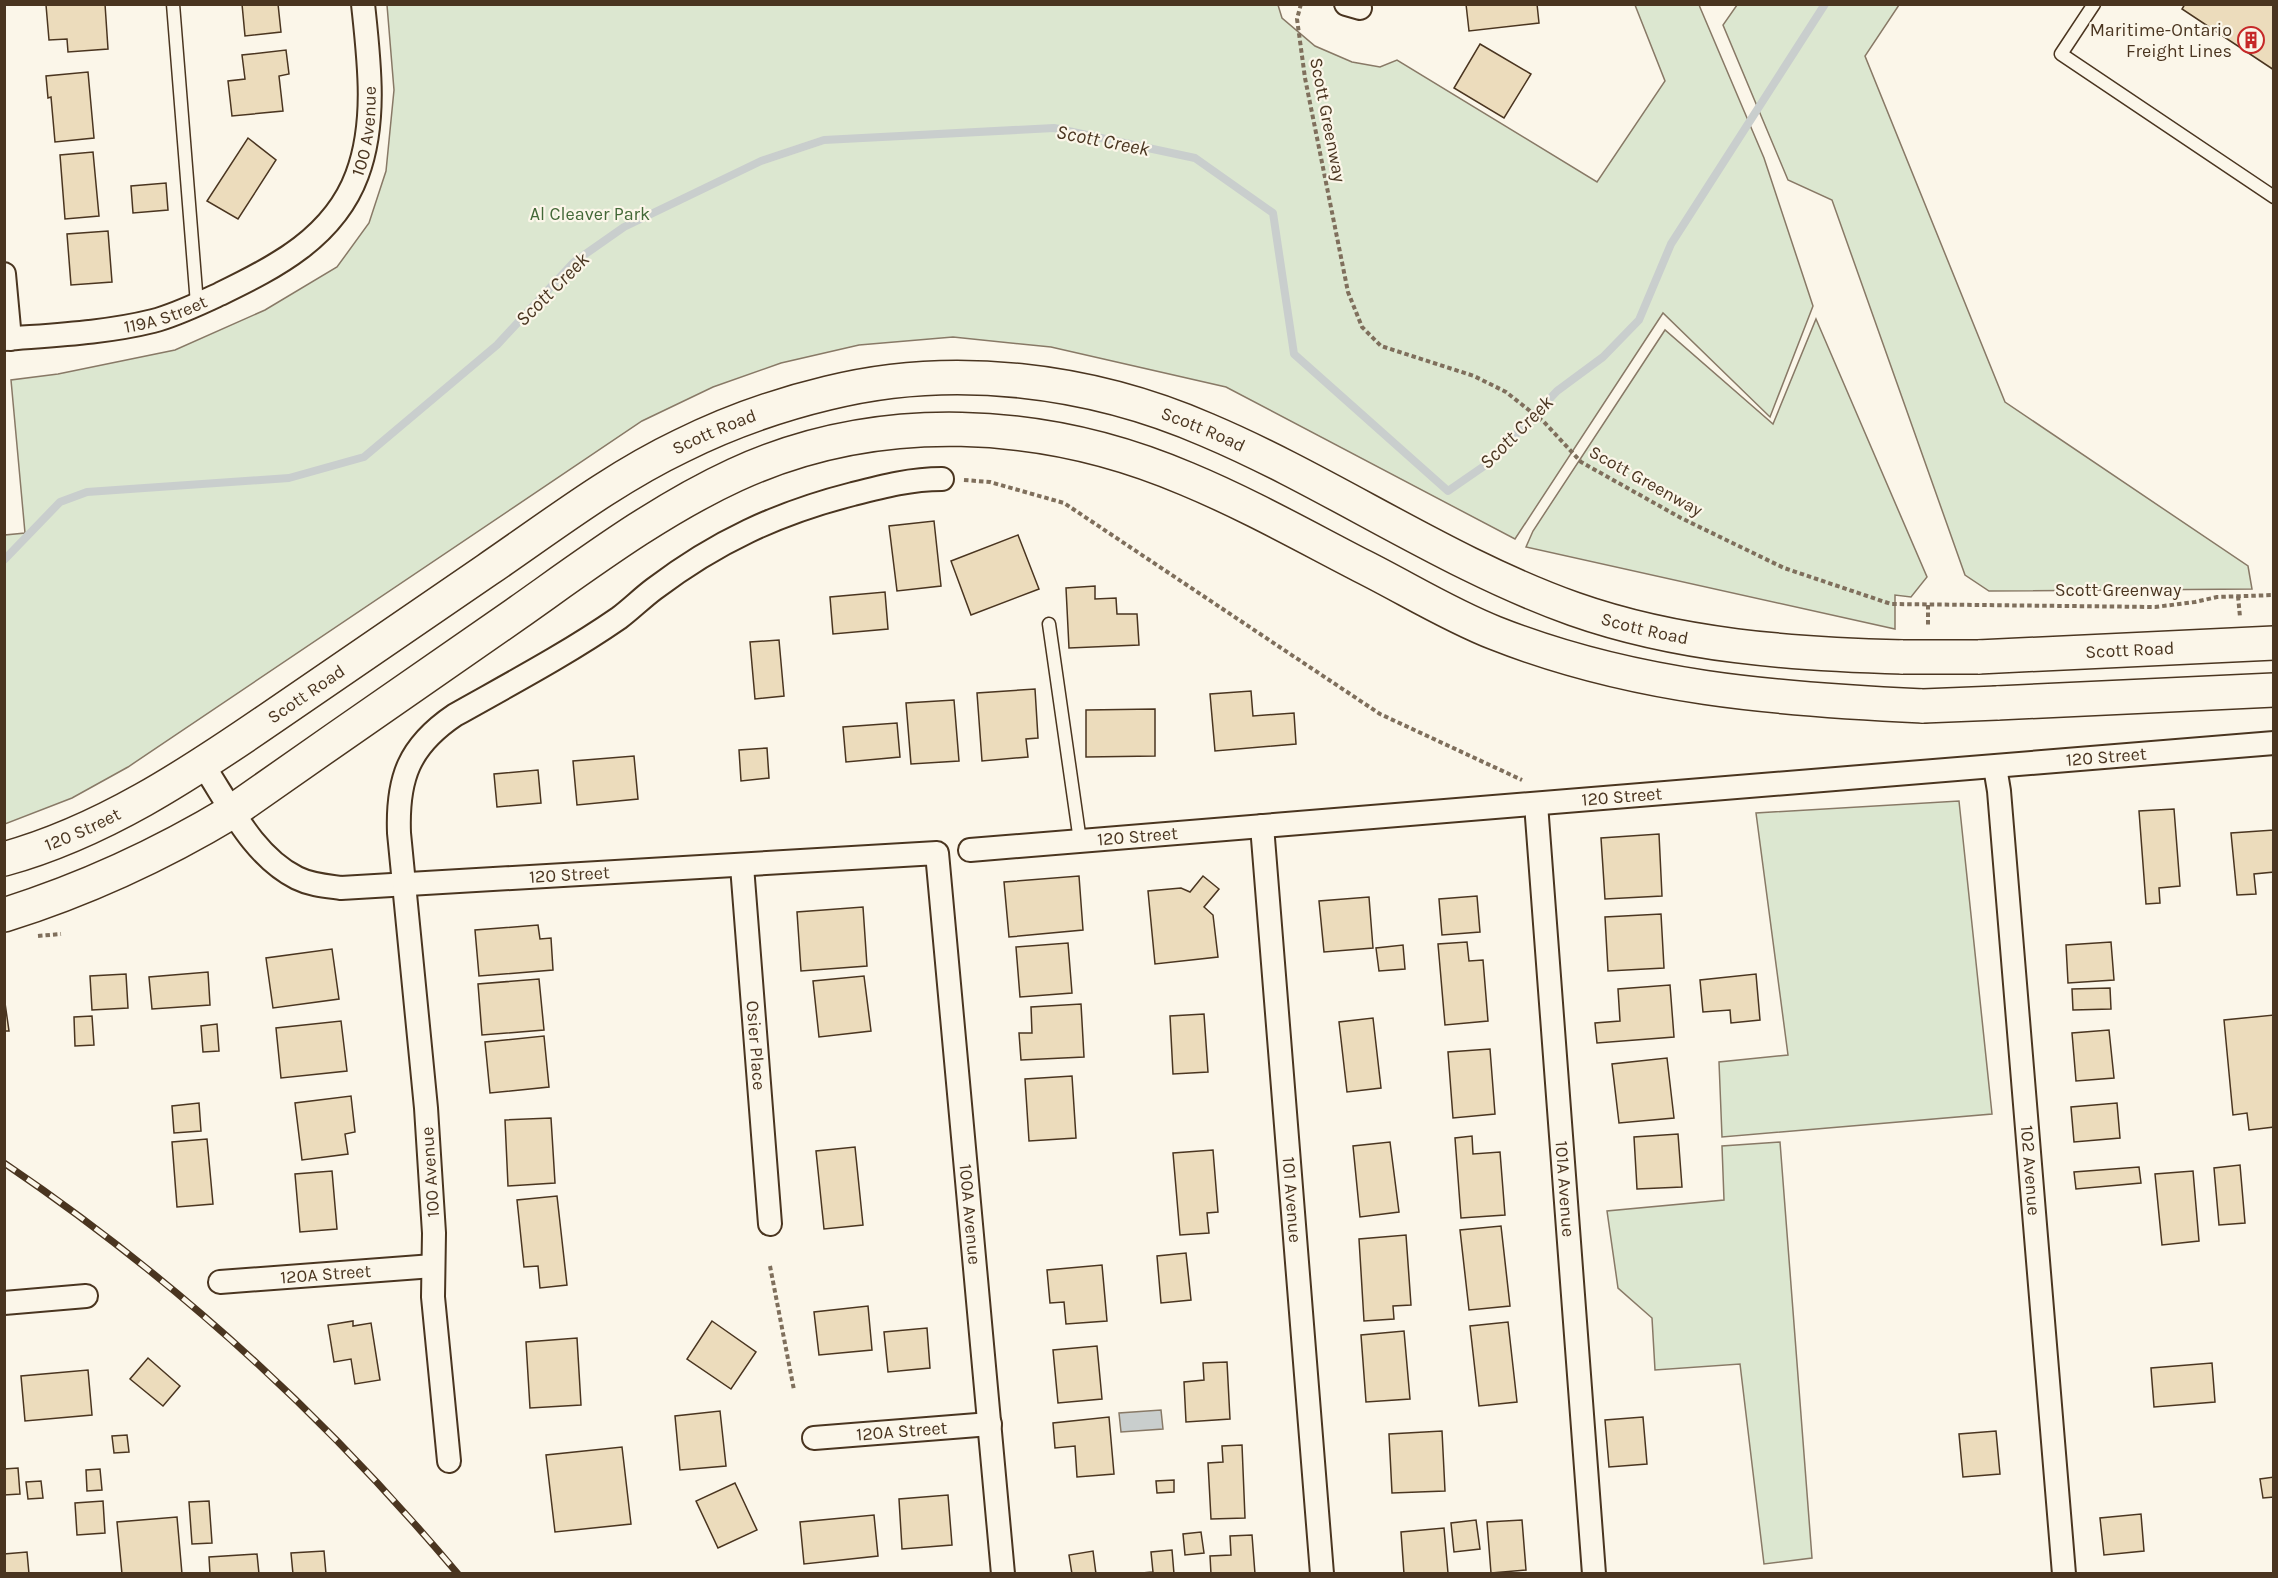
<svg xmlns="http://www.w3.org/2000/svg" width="2278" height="1578" font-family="Karla,sans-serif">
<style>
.green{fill:#dce7d0;stroke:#887966;stroke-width:1.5}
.water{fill:#c9cecd;stroke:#887966;stroke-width:1.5}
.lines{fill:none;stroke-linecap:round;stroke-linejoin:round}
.stream{stroke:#c9cecd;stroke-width:8}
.building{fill:#ecdcbc;stroke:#4a3520;stroke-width:1.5}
.lane-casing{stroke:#4a3520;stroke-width:15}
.street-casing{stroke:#4a3520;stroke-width:26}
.secondary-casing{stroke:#4a3520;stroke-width:36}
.path{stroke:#7f6f5c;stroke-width:4;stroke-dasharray:4.5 3;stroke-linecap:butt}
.lane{stroke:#fbf6e9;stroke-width:12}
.street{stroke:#fbf6e9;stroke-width:22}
.secondary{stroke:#fbf6e9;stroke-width:33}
.rail-casing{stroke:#4a3520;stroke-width:7}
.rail{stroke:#fbf6e9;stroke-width:4.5;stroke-dasharray:14;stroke-linecap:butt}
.secondary-bridge-casing{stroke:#4a3520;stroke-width:36;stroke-linecap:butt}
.secondary-bridge{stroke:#fbf6e9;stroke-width:33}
.labels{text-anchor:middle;stroke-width:4.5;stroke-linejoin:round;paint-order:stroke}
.poi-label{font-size:18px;fill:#4a3520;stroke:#fbf6e9;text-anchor:end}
.street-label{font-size:18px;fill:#4a3520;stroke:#fbf6e9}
.park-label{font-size:18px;fill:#436837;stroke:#fbf6e9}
.water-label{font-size:20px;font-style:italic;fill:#4a3520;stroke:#fbf6e9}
</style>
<rect width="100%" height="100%" fill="#fbf6e9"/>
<g class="green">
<path d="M387,5H1278L1282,18L1315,46L1352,62L1380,67L1397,60L1597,182L1665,81L1635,5H1699L1764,158L1813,306L1770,417L1663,313L1515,539L1226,387L1051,347L953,337L859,345L781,363L713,387L642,421L128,767L72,798L5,824V535L25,533L11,380L58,374L175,350L265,310L337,267L369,223L386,171L394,90Z"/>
<path d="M1737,5H1899L1865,56L2005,402L2248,566L2252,589L1989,591L1965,575L1832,200L1788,180L1723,25Z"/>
<path d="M1816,319L1927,577L1911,597L1895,595V629L1526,547L1533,531L1665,330L1773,424Z"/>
<path d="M1959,801L1992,1114L1722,1137L1719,1062L1788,1055L1756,813Z"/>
<path d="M1780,1142L1812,1558L1764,1564L1740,1364L1655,1370L1652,1318L1618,1288L1607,1211L1724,1200L1722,1146Z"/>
</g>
<path class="water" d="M1161,1410L1163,1429L1121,1432L1119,1413Z"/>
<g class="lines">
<path class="stream" d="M4,560L60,502L87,492L289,478L364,457L497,345L574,262L624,227L761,161L824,140L1054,128L1195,158L1273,213L1294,354L1448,491L1490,462L1557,391L1603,357L1639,320L1671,244L1825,4"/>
</g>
<g class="building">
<path d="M105,4L108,49L68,52L67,39L49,40L46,5Z"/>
<path d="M242,4H278L281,32L245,36Z"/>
<path d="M1466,4H1537L1539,23L1469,31Z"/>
<path d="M2185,4H2274V70L2182,9Z"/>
<path d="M1480,44L1531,74L1504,118L1454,88Z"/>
<path d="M286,50L289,74L279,76L283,111L232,116L228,81L245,79L242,55Z"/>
<path d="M88,72L94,138L55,142L51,97L48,98L46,76Z"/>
<path d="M248,138L276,160L238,219L207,201Z"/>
<path d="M93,152L99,216L65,219L60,155Z"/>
<path d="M166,183L168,210L133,213L131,186Z"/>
<path d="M108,231L112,282L71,285L67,234Z"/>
<path d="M934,521L941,586L897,591L889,526Z"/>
<path d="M1018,535L1039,589L971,615L951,561Z"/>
<path d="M1095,586V599L1116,598L1117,614H1137L1139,645L1069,648L1066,588Z"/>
<path d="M885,592L888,629L833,634L830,597Z"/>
<path d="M779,640L784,696L755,699L750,642Z"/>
<path d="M1035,689L1038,738L1026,739L1028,757L982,761L977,693Z"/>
<path d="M1251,691L1253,716L1294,713L1296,744L1215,751L1210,694Z"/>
<path d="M954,700L959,761L911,764L906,703Z"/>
<path d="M1155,709V756L1086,757V710Z"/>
<path d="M897,723L900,757L846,762L843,727Z"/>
<path d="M767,748L769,778L741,781L739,750Z"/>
<path d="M634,756L638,799L577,805L573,761Z"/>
<path d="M538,770L541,803L497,807L494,774Z"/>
<path d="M2174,809L2180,886L2159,888L2160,903L2146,904L2139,811Z"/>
<path d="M2274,830V872L2254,874L2256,894L2237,895L2231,833Z"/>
<path d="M1659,834L1662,896L1605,899L1601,838Z"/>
<path d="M1079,876L1083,930L1009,937L1004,882Z"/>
<path d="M1203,876L1219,889L1204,907L1213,915L1218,957L1155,964L1148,891L1181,888L1190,892Z"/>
<path d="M1477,896L1480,932L1442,935L1439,899Z"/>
<path d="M1369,897L1373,948L1324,952L1319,901Z"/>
<path d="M863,907L867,966L801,971L797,912Z"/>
<path d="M1661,914L1664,968L1608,971L1605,917Z"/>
<path d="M538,925L540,939L551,938L553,970L479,976L475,930Z"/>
<path d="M1467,942L1469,961L1483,960L1488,1021L1445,1025L1438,944Z"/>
<path d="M2111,942L2114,980L2068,983L2066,945Z"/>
<path d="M1068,943L1072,993L1020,997L1016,947Z"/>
<path d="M1403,945L1405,969L1379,971L1376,948Z"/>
<path d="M332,949L339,999L273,1008L266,958Z"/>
<path d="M208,972L210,1005L152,1009L149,977Z"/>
<path d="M126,974L128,1008L92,1010L90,976Z"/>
<path d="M1756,974L1760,1020L1731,1023L1730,1010L1703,1012L1700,980Z"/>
<path d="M864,976L871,1031L819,1037L813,981Z"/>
<path d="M539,979L544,1030L482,1035L478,984Z"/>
<path d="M1670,985L1674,1037L1597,1043L1595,1023L1620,1021L1618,989Z"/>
<path d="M2110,988L2111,1009L2073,1010L2072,989Z"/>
<path d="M4,996L9,1031H4Z"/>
<path d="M1081,1004L1084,1057L1021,1060L1019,1033H1032L1031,1007Z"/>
<path d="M1204,1014L1208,1072L1173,1074L1170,1016Z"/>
<path d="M2274,1015V1127L2249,1130L2247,1113L2233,1115L2224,1020Z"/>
<path d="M92,1016L94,1045L75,1046L74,1017Z"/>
<path d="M1373,1018L1381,1088L1347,1092L1339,1022Z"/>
<path d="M341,1021L347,1071L281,1078L276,1028Z"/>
<path d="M217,1024L219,1051L203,1052L201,1026Z"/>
<path d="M2109,1030L2114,1078L2076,1081L2072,1033Z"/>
<path d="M544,1036L549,1087L490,1093L485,1042Z"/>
<path d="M1490,1049L1495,1114L1453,1118L1448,1052Z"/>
<path d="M1667,1058L1674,1118L1619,1123L1612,1064Z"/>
<path d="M1072,1076L1076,1138L1029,1141L1025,1079Z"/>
<path d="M351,1096L355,1132L345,1134L348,1154L302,1160L295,1103Z"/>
<path d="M199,1103L201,1131L174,1133L172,1106Z"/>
<path d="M2117,1103L2120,1138L2074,1142L2071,1107Z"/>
<path d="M551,1118L555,1183L508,1186L505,1120Z"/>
<path d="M1678,1134L1682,1187L1637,1189L1634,1137Z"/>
<path d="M1472,1136L1473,1154L1500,1152L1505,1215L1461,1218L1455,1138Z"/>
<path d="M207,1139L213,1204L177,1207L172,1142Z"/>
<path d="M1390,1142L1399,1212L1360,1217L1353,1146Z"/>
<path d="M855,1147L863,1225L824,1229L816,1151Z"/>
<path d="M1213,1150L1218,1212L1207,1213L1209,1233L1180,1235L1173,1153Z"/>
<path d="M2240,1165L2245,1223L2219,1225L2214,1168Z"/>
<path d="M2139,1167L2141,1183L2076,1189L2074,1172Z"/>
<path d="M332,1171L337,1229L300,1232L295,1174Z"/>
<path d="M2193,1171L2199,1241L2162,1245L2155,1174Z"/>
<path d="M557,1196L567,1285L540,1288L538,1266L524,1267L517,1200Z"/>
<path d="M1501,1226L1510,1306L1469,1310L1460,1230Z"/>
<path d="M1406,1235L1411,1305L1393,1306L1394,1319L1364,1321L1359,1239Z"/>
<path d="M1186,1253L1191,1300L1161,1303L1157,1256Z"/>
<path d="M1102,1265L1107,1321L1066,1324L1064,1302L1050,1303L1047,1270Z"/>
<path d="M868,1306L872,1350L819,1355L814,1312Z"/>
<path d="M353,1321V1326L371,1323L380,1380L355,1384L351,1359L334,1362L328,1325Z"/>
<path d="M712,1321L756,1352L731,1389L687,1359Z"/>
<path d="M1508,1322L1517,1402L1479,1406L1470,1326Z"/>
<path d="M927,1328L930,1368L888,1372L884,1332Z"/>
<path d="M1404,1331L1410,1399L1366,1402L1361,1335Z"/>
<path d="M577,1338L581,1405L530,1408L526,1342Z"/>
<path d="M1097,1346L1102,1399L1058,1403L1053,1350Z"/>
<path d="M148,1358L180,1386L163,1406L130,1379Z"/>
<path d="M1227,1362L1230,1419L1186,1422L1184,1382L1204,1380L1203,1363Z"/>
<path d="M2212,1363L2215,1402L2154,1407L2151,1368Z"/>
<path d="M88,1370L92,1415L25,1421L21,1376Z"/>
<path d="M720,1411L726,1466L680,1470L675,1416Z"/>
<path d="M1109,1417L1114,1474L1077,1477L1075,1446L1055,1448L1053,1423Z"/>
<path d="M1643,1417L1647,1464L1609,1467L1605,1420Z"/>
<path d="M1442,1431L1445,1491L1392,1493L1389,1434Z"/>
<path d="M1996,1431L2000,1474L1963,1477L1959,1434Z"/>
<path d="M127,1435L129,1452L114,1453L112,1436Z"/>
<path d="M1242,1445L1245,1518L1211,1519L1208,1463L1223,1462L1222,1446Z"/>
<path d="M622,1447L631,1524L555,1532L546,1455Z"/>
<path d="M18,1468L20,1494L4,1495V1469Z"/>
<path d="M100,1469L102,1490L87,1491L86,1470Z"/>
<path d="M2274,1477V1497L2263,1498L2260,1479Z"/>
<path d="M1174,1480V1492L1157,1493L1156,1481Z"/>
<path d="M41,1481L43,1498L28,1499L26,1482Z"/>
<path d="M735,1483L757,1530L718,1548L696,1501Z"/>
<path d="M948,1495L952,1545L902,1549L899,1499Z"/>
<path d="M103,1501L105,1533L77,1535L75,1503Z"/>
<path d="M209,1501L212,1543L192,1544L189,1502Z"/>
<path d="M2141,1514L2144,1551L2104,1555L2100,1518Z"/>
<path d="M874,1515L878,1556L804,1564L800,1522Z"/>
<path d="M177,1517L182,1574H122L117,1522Z"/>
<path d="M1476,1520L1480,1549L1454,1552L1451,1523Z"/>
<path d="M1522,1520L1526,1570L1491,1573L1487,1522Z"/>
<path d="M1444,1528L1448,1573L1404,1574L1401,1532Z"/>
<path d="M1201,1532L1204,1553L1185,1555L1183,1534Z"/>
<path d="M1252,1535L1255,1574H1211L1210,1556L1231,1555L1230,1536Z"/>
<path d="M1172,1550L1174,1574H1130L1153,1572L1151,1552Z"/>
<path d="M324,1551L326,1574H293L291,1553Z"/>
<path d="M1093,1551L1096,1574H1072L1069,1555Z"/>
<path d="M27,1552L29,1574H4V1554Z"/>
<path d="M257,1554L259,1574H210L209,1557Z"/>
</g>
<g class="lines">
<defs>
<g id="lane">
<path d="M173,4L197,304"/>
<path d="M2094,4L2061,54L2274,197"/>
<path d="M1049,624L1080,841"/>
</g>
<g id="street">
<path d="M1346,4L1360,8"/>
<path d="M4,274L10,339"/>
<path id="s1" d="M4,339C53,335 105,333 153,321C176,315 198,304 220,294C276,267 334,237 357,175C377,122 369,60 363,4"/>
<path id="s2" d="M203,765C229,804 253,856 297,878C311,885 326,886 341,888L937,853L1003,1574"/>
<path id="s3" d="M1995,767L1999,791L2064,1574"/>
<path id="s4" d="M1536,804L1594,1574"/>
<path id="s5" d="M1262,826L1322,1574"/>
<path id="s6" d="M970,850L2274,743"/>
<path id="s7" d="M742,866L770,1224"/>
<path id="s8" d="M220,1282L433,1266"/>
<path d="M4,1303L86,1296"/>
<path id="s9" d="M814,1438L990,1424"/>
<path d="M449,1461L433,1297L434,1233L426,1108L399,833C397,778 409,746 455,715C510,684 567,654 619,618C631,609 642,598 654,589C716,542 778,513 853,494C884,486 911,479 942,479"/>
</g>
<g id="secondary">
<path id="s10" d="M1978,657L2274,643"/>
<path d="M1997,703L2274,690"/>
<path id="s11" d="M4,859C102,832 188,775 271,718C343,669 415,619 487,570C550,527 612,479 681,446C727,423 778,405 828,393C952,362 1090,379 1207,430C1332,483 1445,563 1574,609C1679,646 1792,654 1903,657"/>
<path d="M4,915C87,889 160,855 233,811C327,745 422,679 516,614C587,564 657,511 735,475C878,409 1045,418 1187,479C1247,504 1304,536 1362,566C1406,588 1449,615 1495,633C1634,688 1775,699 1923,706"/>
</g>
</defs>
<use href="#lane" class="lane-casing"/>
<use href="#street" class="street-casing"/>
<use href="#secondary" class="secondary-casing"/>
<g class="path">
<path d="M1301,4L1297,19L1305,78L1348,292L1362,327L1381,346L1474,376L1506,392L1544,422L1581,462L1681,518L1784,568L1891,604L2155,607L2195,602L2217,597L2274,595"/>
<path d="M964,480L990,482L1064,503L1380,714L1522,780"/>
<path d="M2238,596L2240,617"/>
<path d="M1928,605V625"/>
<path d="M38,936L61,934"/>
<path d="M770,1266L794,1390"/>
</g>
<use href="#lane" class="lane"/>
<use href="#street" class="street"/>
<use href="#secondary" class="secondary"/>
<defs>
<path id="rail" d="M4,1163C174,1278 326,1417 458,1574"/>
</defs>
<use href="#rail" class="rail-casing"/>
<use href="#rail" class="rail"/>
<defs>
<g id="secondary-bridge">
<path d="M1903,657H1978"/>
<path d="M1923,706L1997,703"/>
</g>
</defs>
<use href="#secondary-bridge" class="secondary-bridge-casing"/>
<use href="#secondary-bridge" class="secondary-bridge"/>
</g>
<defs>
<symbol id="building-ring" viewBox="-11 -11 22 22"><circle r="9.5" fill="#fbf6e9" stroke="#c62828" stroke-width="1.5"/><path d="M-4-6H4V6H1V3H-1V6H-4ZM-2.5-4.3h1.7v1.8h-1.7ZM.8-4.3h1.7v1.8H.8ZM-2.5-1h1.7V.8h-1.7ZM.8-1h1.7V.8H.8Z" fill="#c62828"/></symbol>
</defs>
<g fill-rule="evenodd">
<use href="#building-ring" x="2236" y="25" width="30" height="30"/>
</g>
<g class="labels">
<g class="poi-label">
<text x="2232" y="36">Maritime-Ontario<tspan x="2232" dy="21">Freight Lines</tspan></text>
</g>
<g class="street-label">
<text transform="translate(1328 120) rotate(79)" y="6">Scott Greenway</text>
<text dy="6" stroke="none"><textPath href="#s1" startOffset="454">100 Avenue</textPath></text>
<text dy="6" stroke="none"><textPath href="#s1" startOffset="164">119A Street</textPath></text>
<text dy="6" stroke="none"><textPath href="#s11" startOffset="1336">Scott Road</textPath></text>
<text dy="6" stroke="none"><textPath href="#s11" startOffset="832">Scott Road</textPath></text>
<text transform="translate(1646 481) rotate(29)" y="6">Scott Greenway</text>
<text x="2118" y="596">Scott Greenway</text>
<text dy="6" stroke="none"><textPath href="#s11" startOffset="1822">Scott Road</textPath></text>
<text dy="6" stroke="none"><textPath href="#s10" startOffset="152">Scott Road</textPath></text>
<text dy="6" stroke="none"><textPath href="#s11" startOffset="346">Scott Road</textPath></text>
<text dy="6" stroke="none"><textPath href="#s6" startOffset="1140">120 Street</textPath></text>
<text dy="6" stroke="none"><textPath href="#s6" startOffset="654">120 Street</textPath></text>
<text dy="6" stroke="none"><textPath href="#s11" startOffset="84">120 Street</textPath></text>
<text dy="6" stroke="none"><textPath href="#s6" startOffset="168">120 Street</textPath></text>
<text dy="6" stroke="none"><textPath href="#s2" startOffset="423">120 Street</textPath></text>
<text dy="6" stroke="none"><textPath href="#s7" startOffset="180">Osier Place</textPath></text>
<text dy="6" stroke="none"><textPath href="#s3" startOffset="405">102 Avenue</textPath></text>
<text transform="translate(430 1172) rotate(-94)" y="6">100 Avenue</text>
<text dy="6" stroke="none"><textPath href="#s4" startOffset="386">101A Avenue</textPath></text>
<text dy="6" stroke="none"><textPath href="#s5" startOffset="375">101 Avenue</textPath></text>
<text dy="6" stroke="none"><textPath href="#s2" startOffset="1154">100A Avenue</textPath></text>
<text dy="6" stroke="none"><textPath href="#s8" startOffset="106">120A Street</textPath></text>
<text dy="6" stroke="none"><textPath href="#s9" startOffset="88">120A Street</textPath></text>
</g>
<g class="park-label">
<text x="590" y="220">Al Cleaver Park</text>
</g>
<g class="water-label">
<text transform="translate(1103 140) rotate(11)" y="7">Scott Creek</text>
<text transform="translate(552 289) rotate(-45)" y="7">Scott Creek</text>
<text transform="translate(1516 432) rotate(-45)" y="7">Scott Creek</text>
</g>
</g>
<rect width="2278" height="1578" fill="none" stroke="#4a3520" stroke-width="12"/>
</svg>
